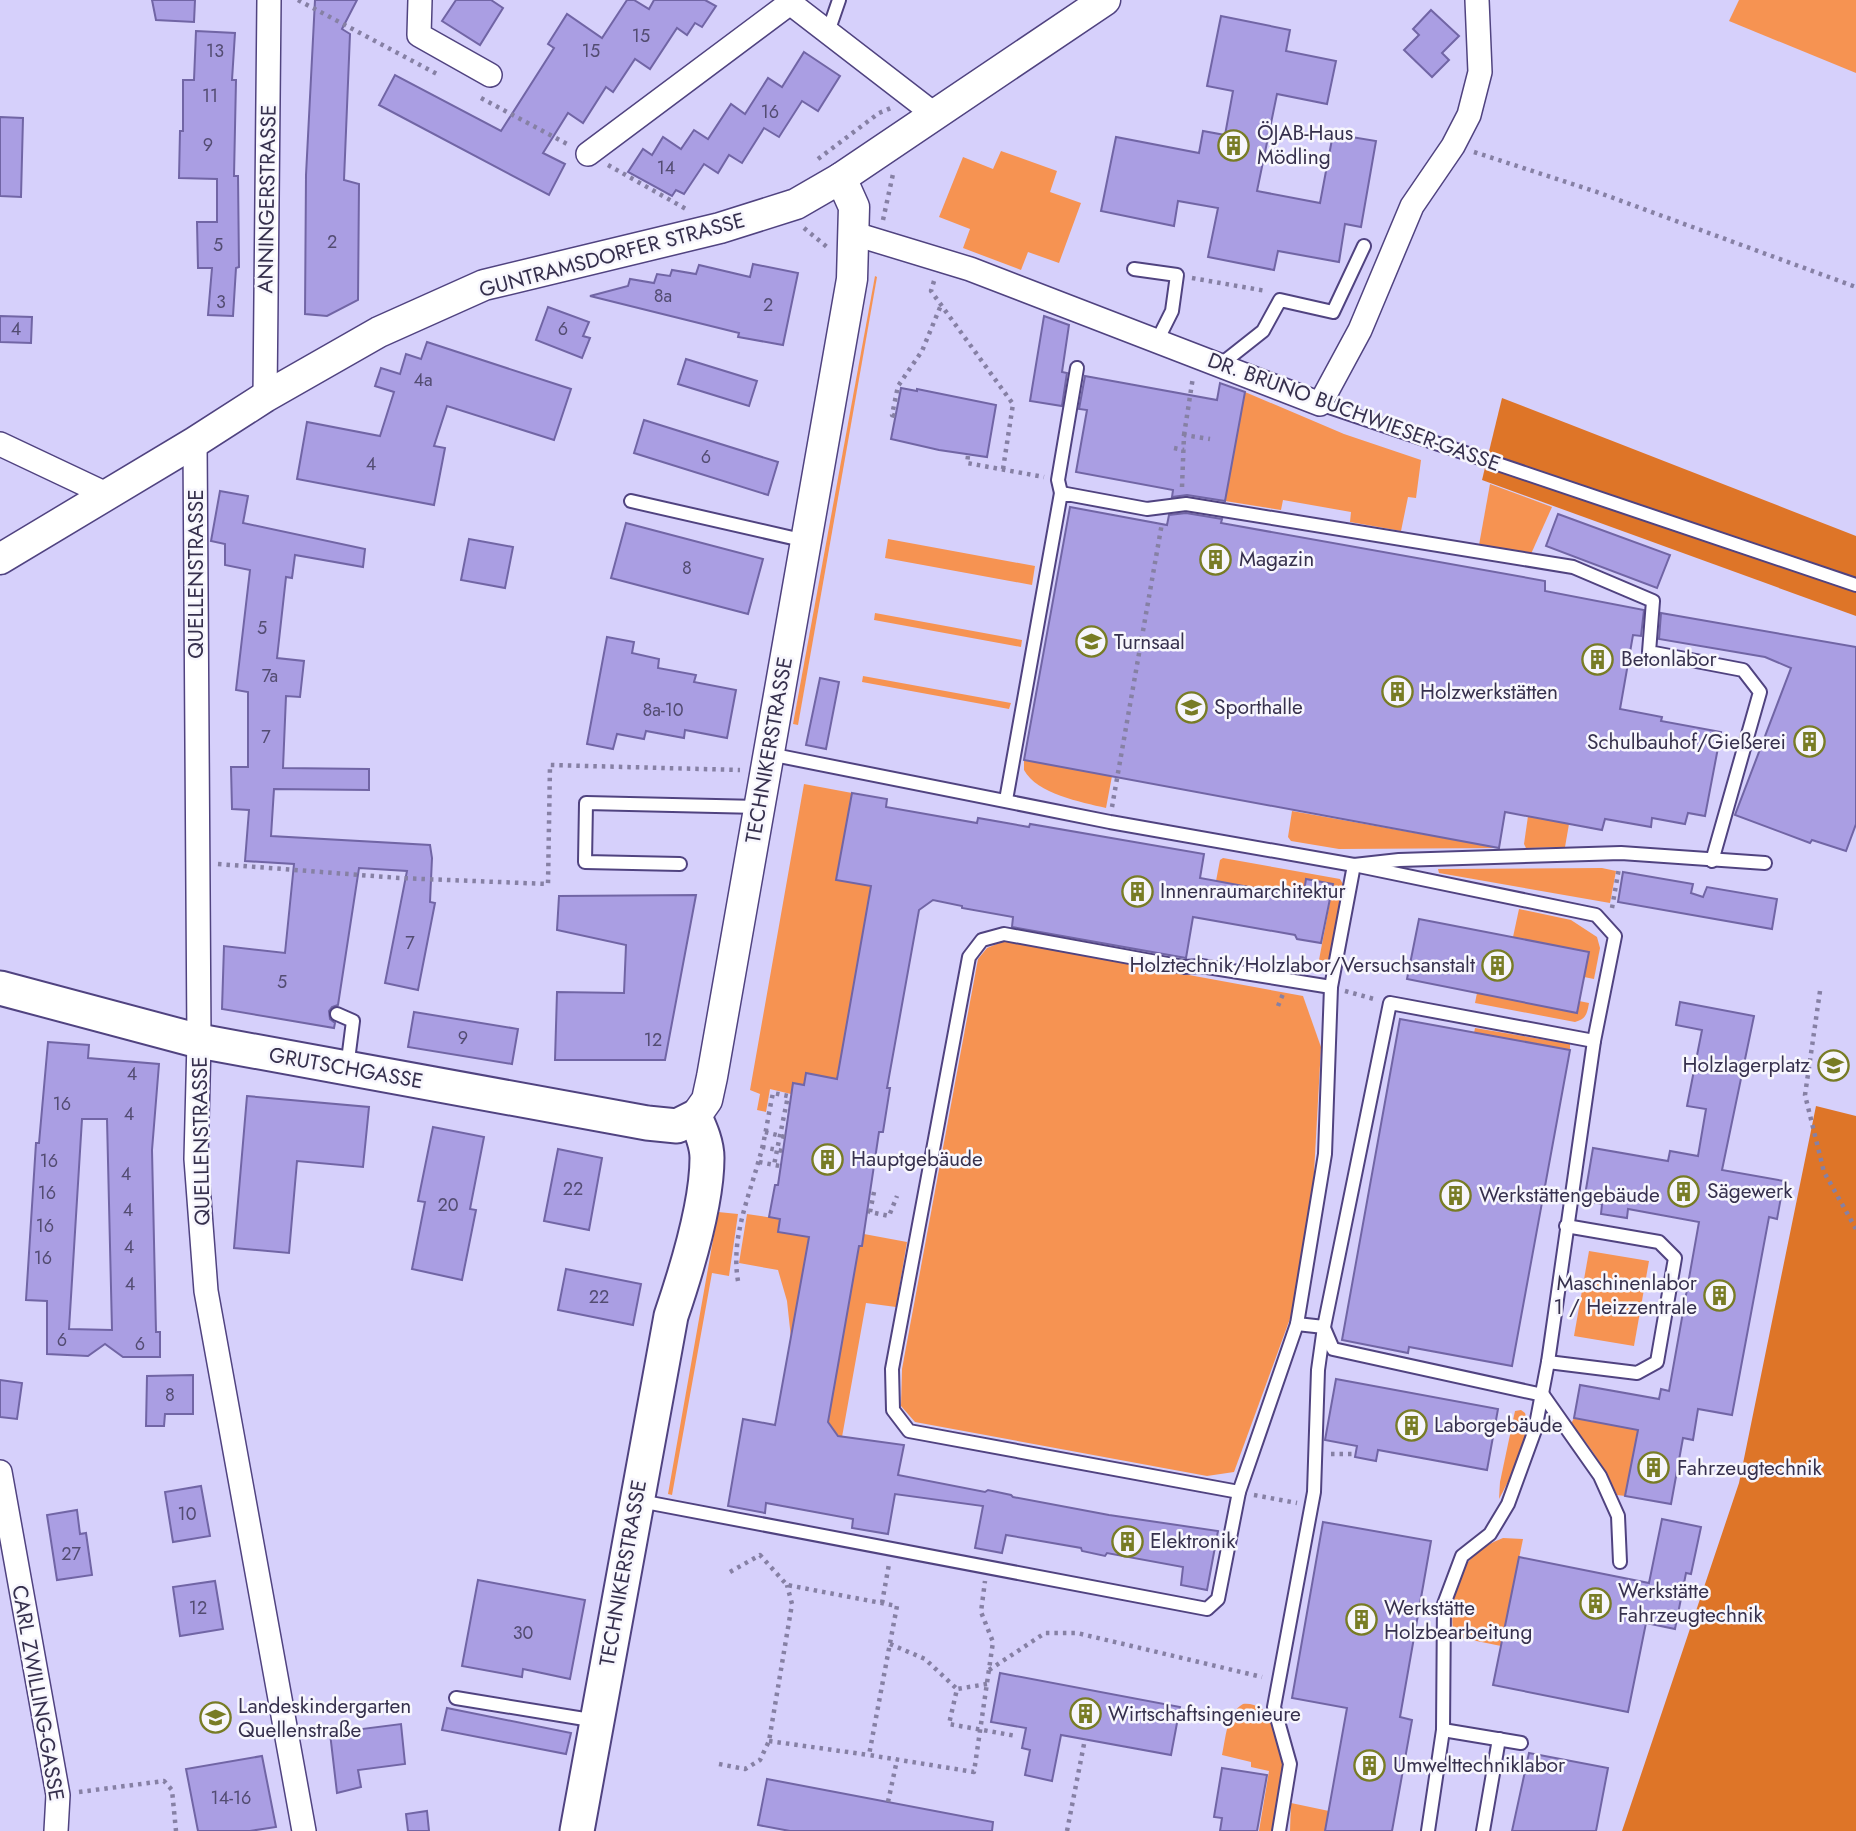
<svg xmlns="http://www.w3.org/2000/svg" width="1856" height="1831" font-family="Jost,sans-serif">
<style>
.green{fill:#f69352}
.forest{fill:#de7528}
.building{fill:#aa9ee3;stroke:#7165a5;stroke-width:2;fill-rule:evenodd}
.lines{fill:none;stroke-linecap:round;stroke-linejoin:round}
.service-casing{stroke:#504380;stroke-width:16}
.minor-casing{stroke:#504380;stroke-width:26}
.tertiary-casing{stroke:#504380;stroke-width:33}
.secondary-casing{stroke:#504380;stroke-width:37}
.path{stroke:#8680a4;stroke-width:4.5;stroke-dasharray:3.5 5;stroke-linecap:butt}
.service{stroke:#fff;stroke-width:12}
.minor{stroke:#fff;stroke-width:23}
.tertiary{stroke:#fff;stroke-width:30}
.secondary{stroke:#fff;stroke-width:33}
.labels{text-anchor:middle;stroke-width:5;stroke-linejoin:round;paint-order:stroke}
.number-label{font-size:18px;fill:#534c72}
.poi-label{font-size:21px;fill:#36304d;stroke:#f7f6fd;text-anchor:start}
.street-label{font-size:21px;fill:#36304d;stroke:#f7f6fd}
</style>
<rect width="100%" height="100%" fill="#d6d0fb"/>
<g class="green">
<path d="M1739,0H1856V73L1729,21Z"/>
<path d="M1001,151L1057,171L1050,192L1081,203L1059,263L1028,252L1021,270L963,248L970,229L939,217L963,157L993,169Z"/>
<path d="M875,276L877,277L798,725L793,724Z"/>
<path d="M1245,392L1344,434L1421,460L1416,498L1408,497L1401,531L1350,522L1351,512L1283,500L1281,510L1225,501Z"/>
<path d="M1490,484L1552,507L1531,554L1479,545Z"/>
<path d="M888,539L1035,566L1032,585L885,558Z"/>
<path d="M875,613L1022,640L1021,647L874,620Z"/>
<path d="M863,676L1011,703L1009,709L862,682Z"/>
<path d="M1024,760L1112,776L1106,808C1081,802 1037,794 1024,770Z"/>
<path d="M804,784L852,793L836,880L871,886L837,1079L806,1073L804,1085L793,1083L791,1094L770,1089L766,1112L757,1110L760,1094L750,1090Z"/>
<path d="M1292,811L1499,848L1339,849L1291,841L1288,837Z"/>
<path d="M1528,816L1569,824L1565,847L1526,848L1524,844Z"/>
<path d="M1223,858L1340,879L1343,884L1330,959L1326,961L1319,960L1333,886L1331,884L1306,881L1303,897L1216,881L1220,860Z"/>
<path d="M1602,868L1616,871L1610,903L1439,873L1438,869Z"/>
<path d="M1519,909L1571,920L1597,937L1600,948L1594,979L1584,977L1513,937Z"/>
<path d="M1004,941L1303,996L1321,1047L1313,1191L1295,1305L1234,1472L1207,1476L915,1422L901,1406L902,1369L978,959L987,948Z"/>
<path d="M1477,993L1579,1001L1589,1003C1587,1014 1586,1019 1575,1022L1475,1003Z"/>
<path d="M1475,1028L1570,1044V1050L1474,1033Z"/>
<path d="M718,1212L738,1214L729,1276L712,1273L672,1495L668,1494Z"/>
<path d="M747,1214L780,1219L809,1237L791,1338L787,1301L778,1270L739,1263Z"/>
<path d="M864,1234L907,1242L896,1307L866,1303L842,1437L838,1436L828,1422L859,1246H862Z"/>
<path d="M1589,1251L1649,1261L1634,1346L1574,1336Z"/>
<path d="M1521,1410L1525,1413C1532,1437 1511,1477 1499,1499L1500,1482L1515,1411Z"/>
<path d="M1574,1418L1638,1430L1625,1496L1617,1495C1605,1468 1590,1446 1571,1424Z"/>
<path d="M1503,1538L1523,1539L1501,1646L1462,1638L1453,1631C1449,1588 1460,1554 1503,1538Z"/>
<path d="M1243,1704C1274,1701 1286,1747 1284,1771C1283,1791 1277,1811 1273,1831H1259L1269,1771L1251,1767V1762L1222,1755C1226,1738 1226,1714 1243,1704Z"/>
<path d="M1291,1803L1329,1811L1325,1831H1290Z"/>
</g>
<g class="forest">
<path d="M1502,398L1856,536V616L1482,480Z"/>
<path d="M1816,1106L1856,1116V1831H1622L1739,1483Z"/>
</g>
<g class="building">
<path d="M152,0H195L194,22L156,20Z"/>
<path d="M315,0H357L342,29L350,34L344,180L359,184L358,300L327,316L305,314L306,175Z"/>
<path d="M456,0H491L503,8L480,45L442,21Z"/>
<path d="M627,0H634L649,9L654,0H705L716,6L702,27L695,23L687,35L677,28L650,69L635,59L613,92L606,87L583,123L568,113L543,153L565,164L549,195L379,105L395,75L501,131L554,48L548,44L567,14L602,38Z"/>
<path d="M1431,10L1459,36L1442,53L1449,60L1432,77L1404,50L1419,35L1413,29Z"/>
<path d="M1221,16L1290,30L1286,51L1336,61L1327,104L1277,94L1257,191L1320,203L1333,134L1376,141L1361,227L1345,224L1339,262L1278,251L1274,270L1208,257L1218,208L1178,201L1174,226L1101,211L1116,137L1199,153L1203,131L1225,135L1233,91L1207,86Z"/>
<path d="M196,31L235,33L232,80H236L234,176H238L239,267L236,268L233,316L208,315L212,268H198L197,222H217V179L179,178L180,131H183V80H194Z"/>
<path d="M804,52L840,76L818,111L802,101L779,137L764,128L742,163L729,155L718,173L704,164L684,194L676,190L672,196L628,172L643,149L652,155L663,137L681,149L694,130L708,139L731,104L745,114L768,78L782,87Z"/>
<path d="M0,117L23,118L21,197L0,196Z"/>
<path d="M753,264L798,273L783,345L738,337L739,333L590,296L628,286L630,279L654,283L657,274L670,276L672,270L696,274L699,265L750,277Z"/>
<path d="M548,307L589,322L583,336L590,338L582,358L536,340Z"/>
<path d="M0,316L32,317L31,343L0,342Z"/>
<path d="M1044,316L1069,325L1062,372L1067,373L1062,406L1030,401Z"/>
<path d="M427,342L571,389L554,440L447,406L434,446L445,448L434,505L297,479L307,422L380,436L394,392L375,386L381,368L400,374L406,354L421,359Z"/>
<path d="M686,359L757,381L749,406L678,384Z"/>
<path d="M1085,376L1217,400L1220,383L1245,392L1225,501L1187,495L1172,497L1173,490L1076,472L1087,410L1079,409Z"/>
<path d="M901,388L917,391V389L996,405L987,457L939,450L891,439Z"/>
<path d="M644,420L778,462L768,495L634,453Z"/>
<path d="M220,491L248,496L243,523L365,549L363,567L295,555L292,578L286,577L277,658L304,661L300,697L286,696L283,768L369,769V790L274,789L271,836L430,845L432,858L430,902L435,903L418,990L385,983L407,871L359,868L338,1005L332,1007L329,1011L330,1019L335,1023L334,1028L222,1009L224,946L285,953L294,864L245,861L249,810L232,809L231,767H248V692L236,690L250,570L225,565V544L211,541Z"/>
<path d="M1070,507L1167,525L1169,515L1186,513L1222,519L1221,523L1545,581V591L1644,610L1641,636L1633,635L1620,709L1662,717L1661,721L1721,732L1705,816L1688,813L1685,824L1652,818L1651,827L1605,819L1602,830L1505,812L1499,848L1024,760Z"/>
<path d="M1558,514L1670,555L1657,588L1546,546Z"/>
<path d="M626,523L763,559L748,614L611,578Z"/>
<path d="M469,539L513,547L505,588L461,580Z"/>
<path d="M1661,613L1856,647V824L1846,851L1812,840L1810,843L1735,815L1791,668L1765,657L1659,639Z"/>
<path d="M607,637L634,642L632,653L659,659L658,668L696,675L694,682L736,690L727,738L685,730L684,738L646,731L644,739L617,734L613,749L587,744Z"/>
<path d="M820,678L839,682L826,749L806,745Z"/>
<path d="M852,793L887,799L886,807L977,823L978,818L1029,827L1030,824L1204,854L1200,878L1303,897L1306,879L1333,884L1321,943L1297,939L1295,935L1193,917L1186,958L1012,927L1013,917L962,908V906L933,900L919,910L887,1088H890L883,1132H879L862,1246H859L828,1422L838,1436L904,1445L898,1475L985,1492L988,1490L1011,1495L1013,1497L1109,1515L1218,1531L1207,1590L1181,1585L1183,1567L1107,1553L1105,1556L1082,1551L1081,1548L1006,1535L1002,1553L975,1548L983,1506L895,1494L888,1534L852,1528L853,1519L766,1503L765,1513L728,1506L743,1419L775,1425L809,1237L778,1232L780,1219L769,1217L775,1185H778L793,1083L804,1085L806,1073L837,1079L871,886L836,880Z"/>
<path d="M1623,872L1693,884L1691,893L1703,897L1707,887L1777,899L1772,929L1618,902Z"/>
<path d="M696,895L665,1060H555L557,992L624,993L626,945L557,930L559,896Z"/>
<path d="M1419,919L1589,952L1577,1013L1407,979Z"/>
<path d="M1680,1002L1754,1016L1722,1170L1784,1181L1777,1219L1769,1217L1732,1415L1698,1409L1693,1440L1683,1438L1671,1504L1625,1496L1638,1430L1574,1418L1580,1385L1659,1399L1661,1389L1669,1391L1699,1222L1628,1209L1627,1218L1601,1214L1602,1204L1584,1201L1593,1148L1668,1161L1670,1151L1698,1156L1706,1109L1687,1106L1702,1030L1676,1025Z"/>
<path d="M414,1012L518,1029L512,1064L408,1047Z"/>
<path d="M1400,1019L1570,1050L1512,1366L1409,1347L1408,1353L1342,1340Z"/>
<path d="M48,1042L89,1045L88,1058L159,1064L152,1150L156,1332H160V1357H123L105,1344L88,1356L47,1354V1301L26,1300L36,1143H39ZM82,1119H107L112,1330L69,1329Z"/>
<path d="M247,1096L369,1107L363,1167L297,1161L289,1253L234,1248Z"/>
<path d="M433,1127L484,1137L470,1209L476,1210L462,1280L412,1269L425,1202L418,1201Z"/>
<path d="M558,1149L602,1158L589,1230L544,1221Z"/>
<path d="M566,1269L641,1284L633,1325L558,1310Z"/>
<path d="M193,1375V1414H165L164,1426H146L147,1376Z"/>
<path d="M1336,1379L1498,1409L1487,1470L1378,1450L1376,1461L1355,1457L1357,1446L1325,1440Z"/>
<path d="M0,1380L22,1383L17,1419L0,1417Z"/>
<path d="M201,1486L210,1536L173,1542L165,1492Z"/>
<path d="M77,1510L80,1534L86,1533L92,1575L57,1580L47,1515Z"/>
<path d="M1662,1519L1701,1527L1691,1574L1686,1573L1675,1629L1646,1623L1628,1712L1493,1685L1519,1557L1649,1583Z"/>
<path d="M1323,1522L1431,1541L1400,1717L1412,1720L1392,1831H1325L1347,1708L1292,1698Z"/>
<path d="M478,1580L585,1600L570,1679L523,1669L522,1677L462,1666Z"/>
<path d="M215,1581L223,1629L180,1636L173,1587Z"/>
<path d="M1000,1673L1180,1707L1171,1755L1061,1735L1052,1781L1025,1775L1030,1750L1022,1748L1026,1728L991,1722Z"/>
<path d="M447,1708L571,1733L566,1754L442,1730Z"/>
<path d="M401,1724L405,1764L358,1770L361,1787L337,1793L330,1733Z"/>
<path d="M1529,1753L1608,1768L1596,1831H1512Z"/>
<path d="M262,1756L276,1827L250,1831H198L186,1769Z"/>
<path d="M1222,1768L1267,1775L1257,1831H1220L1222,1818L1214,1817Z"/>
<path d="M767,1779L993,1822L992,1831H790L758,1825Z"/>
<path d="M427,1811L429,1831H408L406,1814Z"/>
</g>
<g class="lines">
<defs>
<g id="service">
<path d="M828,32L839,0"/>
<path d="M1134,269L1177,275L1172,311L1157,341"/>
<path d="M1220,365L1263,331L1280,300L1333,312L1364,246"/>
<path d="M1320,404L1856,585"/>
<path d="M1061,493L1058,480L1077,368"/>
<path d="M631,501L806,541"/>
<path d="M769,754L1110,822L1354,865L1596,915L1615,936L1594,1041L1548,1362L1535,1430L1508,1504L1490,1534L1462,1556L1444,1604L1443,1730L1428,1831"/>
<path d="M1006,800L1061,493L1147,509L1186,504L1573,567L1653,601L1649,652L1743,670L1760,692L1712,861"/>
<path d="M680,864L585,862L586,803L759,807"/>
<path d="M337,1014L353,1021L347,1068"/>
<path d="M1297,1324L1324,1327L1390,1003L1594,1041"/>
<path d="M1324,1328L1333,1349L1543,1395L1600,1476L1618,1516L1620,1562"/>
<path d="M1548,1362L1637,1373L1657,1362L1675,1258L1659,1242L1566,1226"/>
<path d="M1239,1492L909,1431L893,1410L892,1369L969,957L982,940L1004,934L1184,967L1201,966L1331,987"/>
<path d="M640,1501L1207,1609L1218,1599L1239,1492L1297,1324L1325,1154L1331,987L1354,865L1399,860L1621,853L1765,863"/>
<path d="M456,1698L597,1721"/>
<path d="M1443,1730L1521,1743"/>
<path d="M1279,1831L1290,1764L1274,1707L1314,1492L1318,1370L1324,1327"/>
<path d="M1483,1831L1499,1739"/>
</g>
<g id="minor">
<path d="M420,0L419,35L490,75"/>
<path d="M588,154L790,3L934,114"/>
<path d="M855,234L970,269L1320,404L1360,330L1412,206L1453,146L1469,115L1480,72L1477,0"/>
<path d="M265,397L269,0"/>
<path d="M195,442L199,1041L196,1159L206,1291L304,1831"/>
<path d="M0,444L106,494"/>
<path d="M0,1472L58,1795L56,1831"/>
</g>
<g id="tertiary">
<path d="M0,559L195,442L265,397L379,332L484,285L720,228L796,204L841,178L1105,0"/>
<path d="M695,1117L707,1100L712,1077L852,279L854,207L841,178"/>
</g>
<path id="secondary" d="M0,988L199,1041L647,1123L677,1126L695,1117C701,1130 707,1144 707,1158C707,1205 686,1272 671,1316L577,1831"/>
</defs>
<use href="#service" class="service-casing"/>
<use href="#minor" class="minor-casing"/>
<use href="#tertiary" class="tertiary-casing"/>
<use href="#secondary" class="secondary-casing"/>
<g class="path">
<path d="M298,0L437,74"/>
<path d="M481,98L569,145"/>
<path d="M1474,152L1597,192L1856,287"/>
<path d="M818,159L879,113L891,108"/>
<path d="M608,165L686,209"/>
<path d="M883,220L893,174"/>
<path d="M804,228L827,247"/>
<path d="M1192,278L1266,291"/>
<path d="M934,281L931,291L1013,404L1003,469"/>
<path d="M895,416L892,415L898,386L922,351L941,305"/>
<path d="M1184,435L1193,377"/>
<path d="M1174,448L1184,450"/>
<path d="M968,456L967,463L1044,477"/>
<path d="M1182,487L1184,435L1210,439"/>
<path d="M1112,807L1162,523"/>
<path d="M218,864L399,878L548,884L550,765L740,770"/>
<path d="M1612,908L1619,868"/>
<path d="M1345,991L1374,999"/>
<path d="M1820,991L1805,1095L1824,1172L1856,1229"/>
<path d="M1278,1006L1283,994"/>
<path d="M765,1132L785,1137"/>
<path d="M762,1147L783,1151"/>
<path d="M759,1162L780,1166"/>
<path d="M874,1192L870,1212L889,1216L897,1196"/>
<path d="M738,1281C731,1240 747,1202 758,1163C765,1141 768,1116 773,1093L788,1096L774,1165"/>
<path d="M1331,1454H1356"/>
<path d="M1254,1495L1297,1503"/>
<path d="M730,1572L760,1555L787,1585L897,1606L869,1755L974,1772L993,1642L981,1612L985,1581"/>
<path d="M882,1603L889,1564"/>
<path d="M890,1644L925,1659L957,1689"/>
<path d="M989,1670L1045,1633H1077L1262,1677"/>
<path d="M987,1684L957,1689L949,1724L1016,1736"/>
<path d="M769,1741L869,1755"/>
<path d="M719,1764L745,1769L760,1760L769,1741L792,1604L787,1585"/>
<path d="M79,1792L164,1781L172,1790L176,1831"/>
<path d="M888,1802L897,1760"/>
<path d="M1067,1831L1085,1739"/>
</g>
<use href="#service" class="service"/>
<use href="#minor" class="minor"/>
<use href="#tertiary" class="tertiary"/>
<use href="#secondary" class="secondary"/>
</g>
<defs>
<symbol id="building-ring" viewBox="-11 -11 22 22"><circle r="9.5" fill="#f7f6fd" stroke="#787c25" stroke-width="1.5"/><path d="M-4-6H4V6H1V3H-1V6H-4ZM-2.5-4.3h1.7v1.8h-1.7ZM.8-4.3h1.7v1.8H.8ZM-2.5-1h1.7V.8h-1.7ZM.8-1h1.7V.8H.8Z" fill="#787c25"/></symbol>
<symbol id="university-ring" viewBox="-11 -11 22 22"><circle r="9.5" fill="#f7f6fd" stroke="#787c25" stroke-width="1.5"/><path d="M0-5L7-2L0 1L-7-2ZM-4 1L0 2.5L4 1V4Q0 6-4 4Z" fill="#787c25"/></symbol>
<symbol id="school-ring" viewBox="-11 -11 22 22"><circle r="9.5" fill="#f7f6fd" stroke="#787c25" stroke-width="1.5"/><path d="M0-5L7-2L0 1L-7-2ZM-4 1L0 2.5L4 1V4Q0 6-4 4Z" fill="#787c25"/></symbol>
</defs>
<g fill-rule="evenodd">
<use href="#building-ring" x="1216" y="128" width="35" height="35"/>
<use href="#building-ring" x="1198" y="542" width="35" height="35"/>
<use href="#university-ring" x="1074" y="624" width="35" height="35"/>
<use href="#building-ring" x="1580" y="642" width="35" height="35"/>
<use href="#building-ring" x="1380" y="674" width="35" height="35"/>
<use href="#university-ring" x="1174" y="690" width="35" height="35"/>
<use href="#building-ring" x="1792" y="724" width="35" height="35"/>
<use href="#building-ring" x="1120" y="874" width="35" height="35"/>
<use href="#building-ring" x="1480" y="948" width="35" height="35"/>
<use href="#university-ring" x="1816" y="1048" width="35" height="35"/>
<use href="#building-ring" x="810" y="1142" width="35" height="35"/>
<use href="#building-ring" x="1666" y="1174" width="35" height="35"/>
<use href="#building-ring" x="1438" y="1178" width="35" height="35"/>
<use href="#building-ring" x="1702" y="1278" width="35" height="35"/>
<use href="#building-ring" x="1394" y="1408" width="35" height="35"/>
<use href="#building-ring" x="1636" y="1450" width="35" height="35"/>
<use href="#building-ring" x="1110" y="1524" width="35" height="35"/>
<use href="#building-ring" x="1578" y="1586" width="35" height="35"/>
<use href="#building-ring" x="1344" y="1602" width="35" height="35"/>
<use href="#building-ring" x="1068" y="1696" width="35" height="35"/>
<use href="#school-ring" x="198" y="1700" width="35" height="35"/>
<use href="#building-ring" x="1352" y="1748" width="35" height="35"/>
</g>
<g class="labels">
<g class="number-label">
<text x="641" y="42">15</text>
<text x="215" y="57">13</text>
<text x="591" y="57">15</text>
<text x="210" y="102">11</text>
<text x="770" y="118">16</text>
<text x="208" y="151">9</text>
<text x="666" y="174">14</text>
<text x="332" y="248">2</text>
<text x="218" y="251">5</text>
<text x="663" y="302">8a</text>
<text x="221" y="308">3</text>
<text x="768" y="311">2</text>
<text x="16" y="335">4</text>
<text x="563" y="335">6</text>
<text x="423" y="386">4a</text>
<text x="706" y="463">6</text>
<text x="371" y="470">4</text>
<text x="687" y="574">8</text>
<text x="262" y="634">5</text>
<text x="270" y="682">7a</text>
<text x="663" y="716">8a-10</text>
<text x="266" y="743">7</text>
<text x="410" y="949">7</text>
<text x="282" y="988">5</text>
<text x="463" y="1044">9</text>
<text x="653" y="1046">12</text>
<text x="132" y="1080">4</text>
<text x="62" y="1110">16</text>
<text x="129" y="1120">4</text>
<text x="49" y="1167">16</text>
<text x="126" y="1180">4</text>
<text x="573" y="1195">22</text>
<text x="47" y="1199">16</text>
<text x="448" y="1211">20</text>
<text x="128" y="1216">4</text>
<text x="45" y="1232">16</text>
<text x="129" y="1253">4</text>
<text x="43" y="1264">16</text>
<text x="130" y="1290">4</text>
<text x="599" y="1303">22</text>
<text x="62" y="1346">6</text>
<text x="140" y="1350">6</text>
<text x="170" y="1401">8</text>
<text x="187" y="1520">10</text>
<text x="71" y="1560">27</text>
<text x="198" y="1614">12</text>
<text x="523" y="1639">30</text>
<text x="231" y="1804">14-16</text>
</g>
<g class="poi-label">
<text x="1257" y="140">ÖJAB-Haus<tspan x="1257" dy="24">Mödling</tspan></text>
<text x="1239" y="566">Magazin</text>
<text x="1114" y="649">Turnsaal</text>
<text x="1621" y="666">Betonlabor</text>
<text x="1420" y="699">Holzwerkstätten</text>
<text x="1214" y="714">Sporthalle</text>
<text x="1786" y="749" text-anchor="end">Schulbauhof/Gießerei</text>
<text x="1160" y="898">Innenraumarchitektur</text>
<text x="1475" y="972" text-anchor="end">Holztechnik/Holzlabor/Versuchsanstalt</text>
<text x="1810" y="1072" text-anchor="end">Holzlagerplatz</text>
<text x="851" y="1166">Hauptgebäude</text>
<text x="1707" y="1198">Sägewerk</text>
<text x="1479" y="1202">Werkstättengebäude</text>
<text x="1697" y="1290" text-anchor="end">Maschinenlabor<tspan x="1697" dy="24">1 / Heizzentrale</tspan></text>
<text x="1434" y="1432">Laborgebäude</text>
<text x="1677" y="1475">Fahrzeugtechnik</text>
<text x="1150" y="1548">Elektronik</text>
<text x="1618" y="1598">Werkstätte<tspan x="1618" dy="24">Fahrzeugtechnik</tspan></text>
<text x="1384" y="1615">Werkstätte<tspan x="1384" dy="24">Holzbearbeitung</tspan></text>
<text x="238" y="1713">Landeskindergarten<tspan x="238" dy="24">Quellenstraße</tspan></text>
<text x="1108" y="1721">Wirtschaftsingenieure</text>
<text x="1393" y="1772">Umwelttechniklabor</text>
</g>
<g class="street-label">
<text transform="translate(267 199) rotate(-89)" y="7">ANNINGERSTRASSE</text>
<text transform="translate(612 255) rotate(-15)" y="7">GUNTRAMSDORFER STRASSE</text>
<text transform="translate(1354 412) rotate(20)" y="7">DR. BRUNO BUCHWIESER-GASSE</text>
<text transform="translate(196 574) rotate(-90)" y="7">QUELLENSTRASSE</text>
<text transform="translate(769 750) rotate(-80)" y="7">TECHNIKERSTRASSE</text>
<text transform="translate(346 1068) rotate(10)" y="7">GRUTSCHGASSE</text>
<text transform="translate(201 1141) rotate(-91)" y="7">QUELLENSTRASSE</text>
<text transform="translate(623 1573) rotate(-80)" y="7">TECHNIKERSTRASSE</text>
<text transform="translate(38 1693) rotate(80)" y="7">CARL ZWILLING-GASSE</text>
</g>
</g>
</svg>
